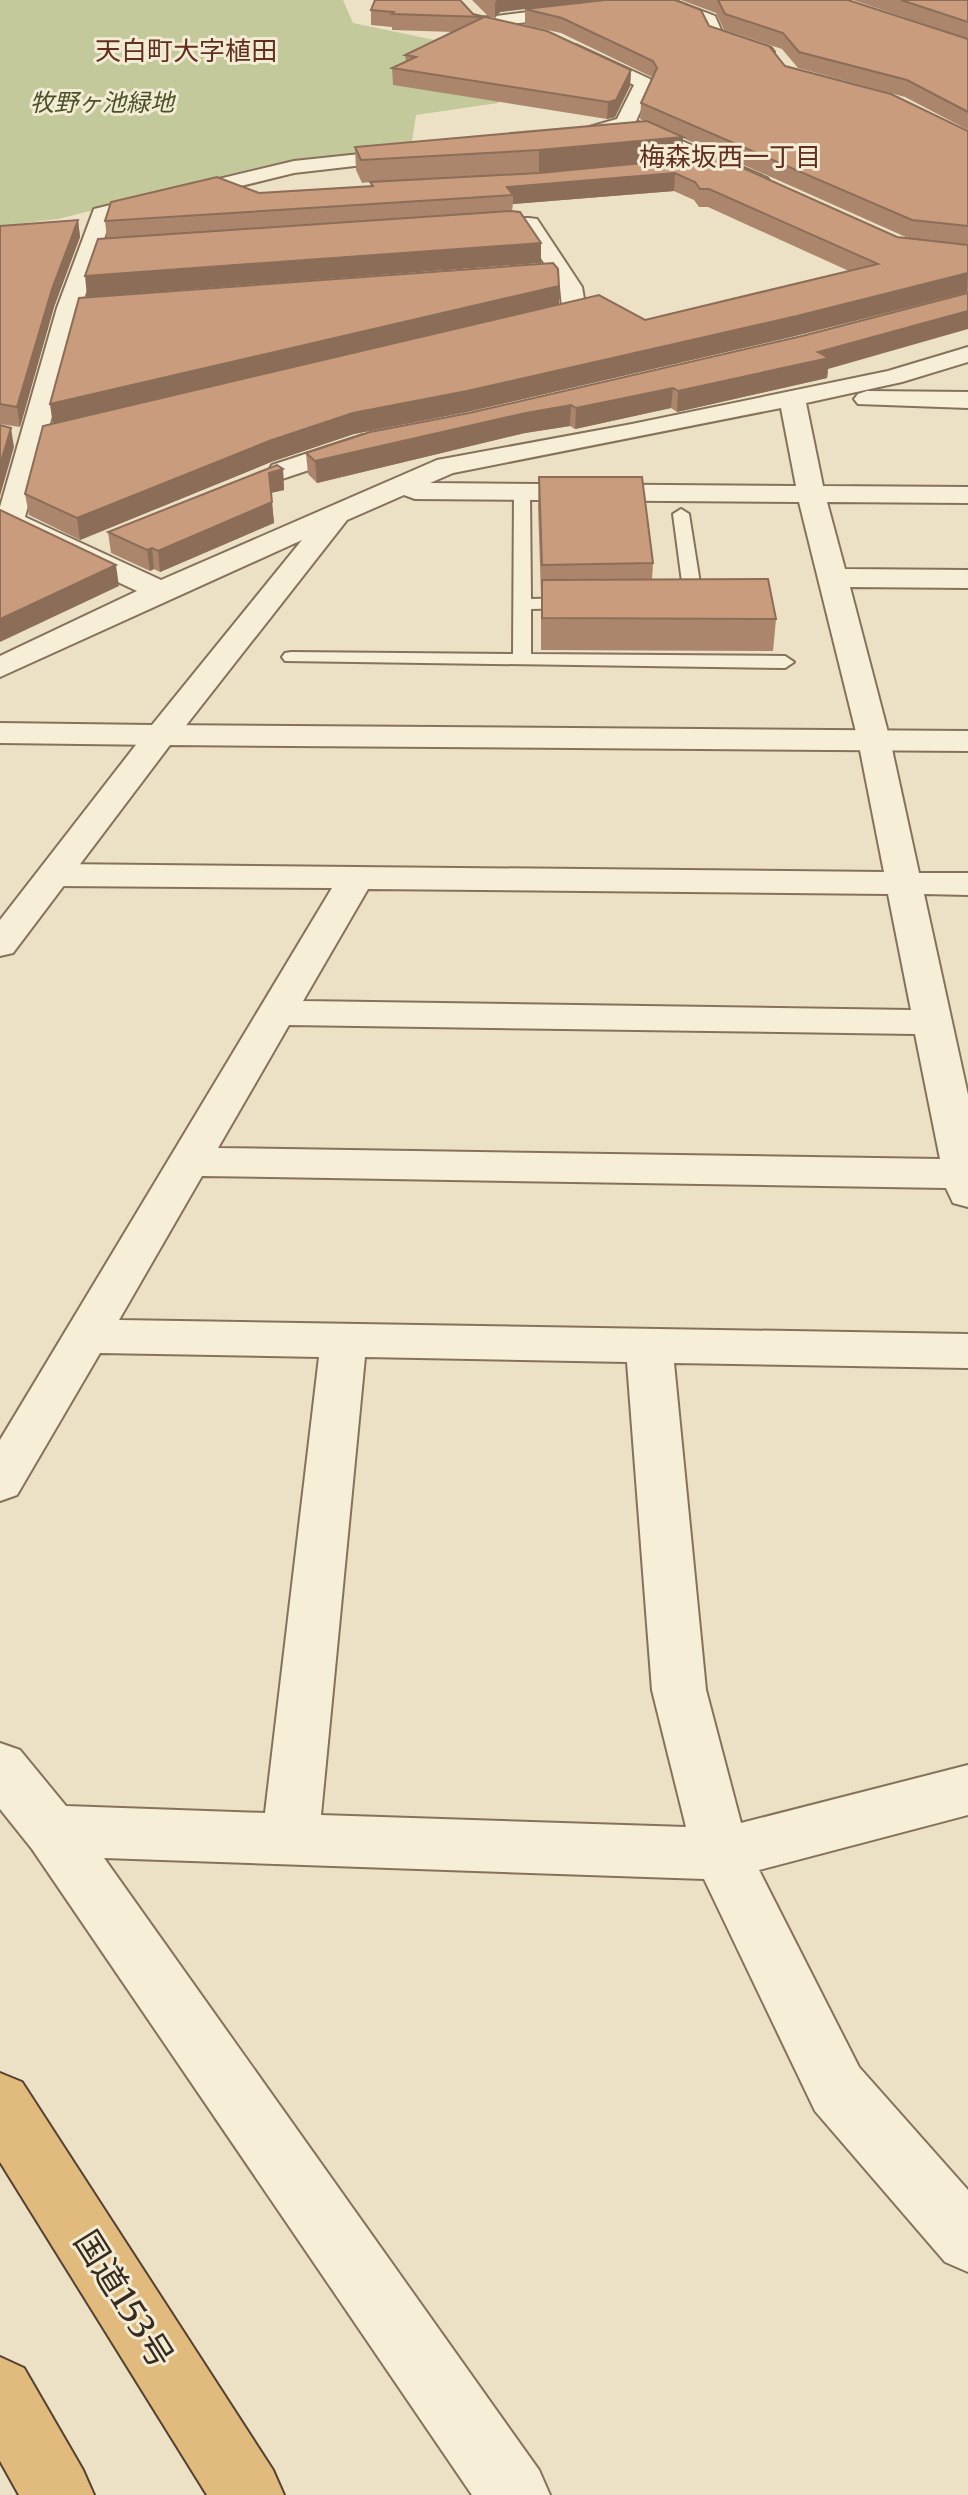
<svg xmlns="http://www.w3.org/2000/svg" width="968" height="2495" font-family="Merriweather,'Noto Sans JP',serif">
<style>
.green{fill:#c3c99a}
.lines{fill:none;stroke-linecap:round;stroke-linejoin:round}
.service-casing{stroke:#86725c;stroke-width:4}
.minor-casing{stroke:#86725c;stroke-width:4}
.tertiary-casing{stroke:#86725c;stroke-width:4}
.trunk-casing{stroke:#544130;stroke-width:4}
.service{fill:#f7eed8;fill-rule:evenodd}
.minor{fill:#f7eed8;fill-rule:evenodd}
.tertiary{fill:#f7eed8;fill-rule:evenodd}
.trunk{fill:#e1ba7d;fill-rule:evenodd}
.wall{fill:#ac866c;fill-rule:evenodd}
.shaded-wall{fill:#8c6d58}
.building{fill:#c89c7d;stroke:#8c6d58;stroke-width:2}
.labels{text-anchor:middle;stroke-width:6;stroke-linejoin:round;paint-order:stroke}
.far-park-label{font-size:24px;font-style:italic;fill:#475227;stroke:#f3ebd4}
.far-quarter-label{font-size:26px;fill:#612f21;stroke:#f3ebd4}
.far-neighbourhood-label{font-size:26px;fill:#612f21;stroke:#f3ebd4}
.near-street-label{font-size:34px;fill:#372b1f;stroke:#f3ebd4}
</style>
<rect width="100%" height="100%" fill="#ece0c5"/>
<path class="green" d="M0,0H343L353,23L444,42L513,87L498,103L416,115L411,148L289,161L58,219L0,226Z"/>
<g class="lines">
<defs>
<g id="service">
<path d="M522,488L530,493L531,599L576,598L585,603L576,608L531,609V654L785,656L794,662L785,668L285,661L282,657L285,653L291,652L513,654L514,493Z"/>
<path d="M681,509L689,514L703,602L694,607L678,606L675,602L684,597L673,514Z"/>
</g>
<g id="minor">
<path d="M650,0H673L715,16L722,32L771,48L774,52L765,57L709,39L702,23Z"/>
<path d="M585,5L593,10L591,14L480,28L471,23L480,18Z"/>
<path d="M576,45L650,79L653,83L636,121L767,178L770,182L767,186H753L623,130L569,145L562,143L559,139L562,135L617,119L634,85L570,54L567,50Z"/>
<path d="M417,148L424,150L427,154L424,158L294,173L111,218L81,308L25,517L161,580L437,460L632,424L888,371L968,347V362L902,382L806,403L823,486L968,487V503L827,502L845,569L968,570V588L850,587L890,740L919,873H968V895L924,894L968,1095V1207L953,1203L946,1188L202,1176L119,1320L968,1334V1368L674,1363L706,1690L741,1823L968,1765V1815L759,1870L859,2067L968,2190V2272L945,2262L815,2111L704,1879L104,1858L539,2470L550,2495H472L32,1849L0,1809V1743L20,1750L66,1806L265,1813L319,1357L100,1353L17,1495L0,1501V1440L332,888L56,886L43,883L38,875L43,867L56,864L884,872L858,740L799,502L415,499L404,495L347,520L173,742L161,745L0,743V723L152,725L302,540L0,677V656L137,591L0,527V507L57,308L94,209L294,161ZM781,408L796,486L430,483L453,473ZM368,889L888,894L911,1010L303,1001ZM289,1025L915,1034L940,1159L218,1148ZM365,1357L627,1362L652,1690L686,1827L321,1815Z"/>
<path d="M529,218L537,219L582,287L586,311L582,316L524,330L516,328L512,323L516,318L562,307L560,287L523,231H469L458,225L469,219Z"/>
<path d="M867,391L968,392V408L858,404L854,399L858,394Z"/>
<path d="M363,435L372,437L376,443L372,449L282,479L272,477L269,471L272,465Z"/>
</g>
<path id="tertiary" d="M161,725L968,731V751L170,745L13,953L0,956V920L149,728Z"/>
<g id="trunk">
<path d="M0,2073L22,2082L273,2470L284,2495H207L0,2162Z"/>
<path d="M0,2357L24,2368L83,2470L94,2495H19L0,2461Z"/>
</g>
</defs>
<use href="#service" class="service-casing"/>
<use href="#minor" class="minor-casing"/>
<use href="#tertiary" class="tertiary-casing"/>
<use href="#trunk" class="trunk-casing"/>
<use href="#service" class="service"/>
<use href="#minor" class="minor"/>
<use href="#tertiary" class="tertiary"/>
<use href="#trunk" class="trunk"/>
</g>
<g class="wall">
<path d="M472,0H598L500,12L495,18L488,16Z"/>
<path d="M681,0H848L968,39V130L905,97L798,68L782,49L724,30L716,13Z"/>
<path d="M853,0H968V39Z"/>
<path d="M525,9L709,26L785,66L968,131V293L795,336L467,412L354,434L271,462L80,540L29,515L25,494L53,424L50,404L559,286V304L645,320L849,271L708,207H699L694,200L674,191L513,204L512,211L541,263L107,239L105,221L259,193L371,186L370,182L362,183L356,170L355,147L644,121L640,119L641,103L652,77L561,33L525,25ZM683,138L908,238L897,237L716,156L539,173L681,159Z"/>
<path d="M371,10L473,14L631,70L630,86L615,117L607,119L393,85L392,68L406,62L405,55L454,32L392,30V27L371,25Z"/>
<path d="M78,220L80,237L54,307L20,427L0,424V226Z"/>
<path d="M802,336L828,369L827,378L677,412L671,408L575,429L570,426L525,433L317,483L308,474L306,453L469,413Z"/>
<path d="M283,469L284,490L271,493L274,523L160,572L154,569L150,571L111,553L108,532Z"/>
<path d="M539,477L653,563L652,580L776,619L773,651L541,650V596L538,507Z"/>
</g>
<g class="shaded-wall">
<path d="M497,0H598L500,12L495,18V3Z"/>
<path d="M631,70L630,86L615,117L607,119L608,102Z"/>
<path d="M683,137L681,159L539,173V150Z"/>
<path d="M675,173L674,191L513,204V195L507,187Z"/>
<path d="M78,220L80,237L54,307L20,427L17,407L52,289Z"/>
<path d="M541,243V263L87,297L85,276Z"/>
<path d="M968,273L967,292L795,336L467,412L354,434L271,462L80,540L77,518L269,441L353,413Z"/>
<path d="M559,286V305L53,424L50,404Z"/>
<path d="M968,311V329L828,369L827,378L677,412L678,391Z"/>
<path d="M673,388L671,408L575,429L576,408Z"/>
<path d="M571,405L570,426L525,433L317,483L315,461L526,413Z"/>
<path d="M11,428L14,447L0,496V465Z"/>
<path d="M283,469L284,490L270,493L269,473Z"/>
<path d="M272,502L274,523L160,572L158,551Z"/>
<path d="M152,548L154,569L150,571L147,550Z"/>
<path d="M116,565L119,586L0,642V619Z"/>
</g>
<g class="building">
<path d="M375,0H460L473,14L547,31L631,70L616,100L608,102L392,68L416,57L405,55L484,17L392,14L394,12L371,10Z"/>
<path d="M605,0H675L701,10L709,26L769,46L785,66L891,94L968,131V226L912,220L641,103L657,68L653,61L562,18L525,9Z"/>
<path d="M718,0H848L968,39V112L907,80L799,52L783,33L725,14Z"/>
<path d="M901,0H968V22Z"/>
<path d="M647,121L683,137L539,150L361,160L355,147Z"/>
<path d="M716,156L897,237L968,245V273L797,316L467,391L353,413L269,441L77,518L25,494L43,426L599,295L645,320L878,264L709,189H700L695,182L675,173L507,187L513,195L105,221L111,202L217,177L259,193L373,186L370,182L539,173Z"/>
<path d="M511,211L520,212L541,243L85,276L98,239Z"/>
<path d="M78,220L52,289L17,407L0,404V226Z"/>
<path d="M553,263L558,269L559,286L50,404L79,298Z"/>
<path d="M968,293V311L818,352L829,358L678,391L673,388L576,408L571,405L526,413L315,461L306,453L370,432L469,413L802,336Z"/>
<path d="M0,425L11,428L0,465Z"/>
<path d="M277,465L283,469L269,473L272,502L158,551L152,548L147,550L108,532Z"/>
<path d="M539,477H642L653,563L542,565Z"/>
<path d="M0,510L116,565L0,619Z"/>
<path d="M768,579L776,619L542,618V580Z"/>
</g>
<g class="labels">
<g class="far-park-label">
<text x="102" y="111">牧野ヶ池緑地</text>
</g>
<g class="far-quarter-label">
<text x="186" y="60">天白町大字植田</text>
</g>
<g class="far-neighbourhood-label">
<text x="730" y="166">梅森坂西一丁目</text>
</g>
<g class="near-street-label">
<text transform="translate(124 2299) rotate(58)" y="12">国道153号</text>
</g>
</g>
</svg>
